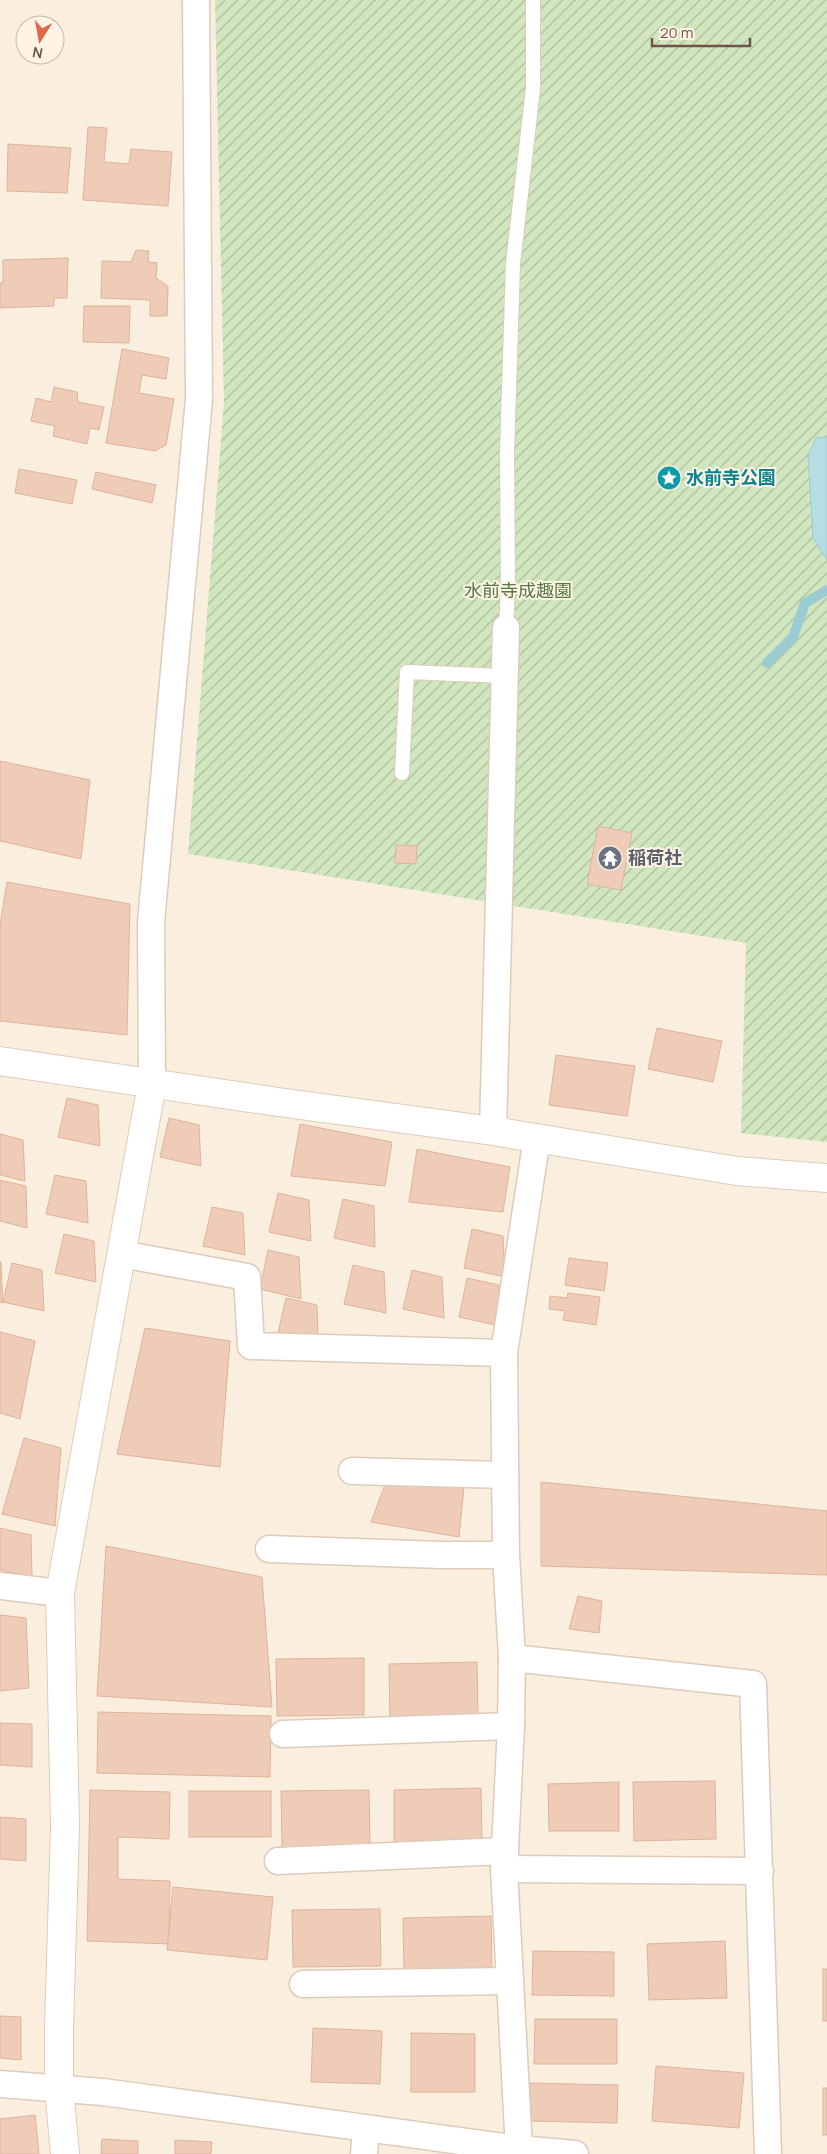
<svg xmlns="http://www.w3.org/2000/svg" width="827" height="2154" font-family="Manrope,'Noto Sans JP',sans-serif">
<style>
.garden{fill:url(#garden-furrows)}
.water{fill:#b6dde2;stroke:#9cccd3}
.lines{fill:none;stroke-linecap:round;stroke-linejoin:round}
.stream{stroke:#9cccd3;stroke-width:10}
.building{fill:#eeccb8;stroke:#e0b39a}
.service-casing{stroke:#decbbc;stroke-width:16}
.minor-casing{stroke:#decbbc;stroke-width:29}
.tertiary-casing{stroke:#decbbc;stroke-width:30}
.service{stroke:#fff;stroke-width:14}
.minor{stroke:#fff;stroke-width:26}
.tertiary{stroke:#fff;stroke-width:28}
.labels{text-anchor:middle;stroke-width:4;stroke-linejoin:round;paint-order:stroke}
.culture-label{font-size:18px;font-weight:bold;fill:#0d838f;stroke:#fef3e5;text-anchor:start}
.park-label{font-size:18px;fill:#557a44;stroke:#fef3e5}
.worship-label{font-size:18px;font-weight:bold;fill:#5b616d;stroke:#fef3e5;text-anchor:start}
</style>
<defs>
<pattern id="garden-furrows" width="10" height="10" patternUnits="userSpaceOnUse" patternTransform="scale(1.25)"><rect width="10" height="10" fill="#d0e6bf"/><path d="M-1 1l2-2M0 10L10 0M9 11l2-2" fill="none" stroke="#adbd9d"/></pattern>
</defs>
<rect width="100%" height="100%" fill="#faefdf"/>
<path class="garden" d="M215,0H827V1142L741,1133L746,943L188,854L224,402Z"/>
<path class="water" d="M827,437V560L813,538L808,456L816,438Z"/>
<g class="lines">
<path class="stream" d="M767,663L793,637L805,603L827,590"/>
</g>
<g class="building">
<path d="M88,127L107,128L104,162L129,164L131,149L172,152L168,206L83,200Z"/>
<path d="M8,144L71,148L67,193L7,191Z"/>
<path d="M136,250L149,251L148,262L157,263L156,278L168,286L167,316H150V300L101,298L102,261L131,262Z"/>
<path d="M68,258L67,298H54V306L0,308V283H3V260Z"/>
<path d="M84,306H130L129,343L83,342Z"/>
<path d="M122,349L169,358L166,379L142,375L139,393L174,399L166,445L155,451L106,443Z"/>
<path d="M54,387L77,392L78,402L104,407L99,430L90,428L87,444L53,436L55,426L31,421L36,398L51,402Z"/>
<path d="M19,469L77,480L72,504L15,493Z"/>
<path d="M96,472L156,485L152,503L92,489Z"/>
<path d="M0,761L90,780L81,859L0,841Z"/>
<path d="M598,826L632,833L621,890L587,884Z"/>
<path d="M396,845L417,846L416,864L395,863Z"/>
<path d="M7,882L130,904L127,1035L0,1021V925Z"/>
<path d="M657,1028L722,1041L713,1082L648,1069Z"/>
<path d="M556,1055L635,1066L627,1116L549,1105Z"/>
<path d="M67,1098L98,1105L100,1146L58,1137Z"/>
<path d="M169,1118L199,1125L201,1166L160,1157Z"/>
<path d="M300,1124L392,1142L385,1186L291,1176Z"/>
<path d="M0,1134L23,1140L25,1181L0,1175Z"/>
<path d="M417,1149L510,1167L503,1212L409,1202Z"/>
<path d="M55,1175L86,1181L88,1223L46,1214Z"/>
<path d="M0,1180L26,1186L27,1228L0,1221Z"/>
<path d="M278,1193L309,1200L311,1241L269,1232Z"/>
<path d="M343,1199L374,1206L375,1247L334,1238Z"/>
<path d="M212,1207L243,1213L245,1255L203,1246Z"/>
<path d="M472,1229L503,1236L505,1277L464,1268Z"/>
<path d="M64,1234L94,1241L96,1282L55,1273Z"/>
<path d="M268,1250L299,1257L301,1299L260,1289Z"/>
<path d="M569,1258L608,1263L604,1291L565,1285Z"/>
<path d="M0,1262H1L3,1303L0,1302Z"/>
<path d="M12,1263L42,1270L44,1311L3,1302Z"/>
<path d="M353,1265L384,1272L386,1313L344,1304Z"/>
<path d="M412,1270L442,1277L444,1318L403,1309Z"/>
<path d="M467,1278L499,1285L500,1326L459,1317Z"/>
<path d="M568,1293L600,1297L596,1325L563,1320L565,1311L549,1309L550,1296L567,1298Z"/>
<path d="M286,1298L317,1305L318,1347L277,1337Z"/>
<path d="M145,1328L230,1341L220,1467L117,1454Z"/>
<path d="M0,1332L35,1341L20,1419L0,1413Z"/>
<path d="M24,1438L61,1448L55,1526L2,1514Z"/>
<path d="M386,1482L464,1487L459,1537L371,1522Z"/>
<path d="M541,1482L827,1511V1575L541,1566Z"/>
<path d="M0,1528L31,1535L32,1577L0,1570Z"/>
<path d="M106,1546L262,1577L272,1707L97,1696Z"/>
<path d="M578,1596L602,1601L599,1633L569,1629Z"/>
<path d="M0,1615L26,1618L29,1688L0,1691Z"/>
<path d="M364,1658V1715L277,1716L276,1659Z"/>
<path d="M477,1662L478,1719L390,1720L389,1664Z"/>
<path d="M98,1712L271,1716L270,1777L97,1773Z"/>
<path d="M0,1723L32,1724V1767L0,1765Z"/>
<path d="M715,1781L716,1839L634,1841L633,1782Z"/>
<path d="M619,1782V1831H549L548,1784Z"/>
<path d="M481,1788L482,1845L394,1846V1790Z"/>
<path d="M90,1790L170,1792L169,1839L118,1837V1879L170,1881L169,1944L87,1941Z"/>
<path d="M369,1790L370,1847L282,1848L281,1791Z"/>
<rect x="189" y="1791" width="82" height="46"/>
<path d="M0,1817L26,1819V1861L0,1859Z"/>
<path d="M173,1887L273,1897L267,1960L167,1950Z"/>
<path d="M380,1909L381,1966L293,1967L292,1910Z"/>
<path d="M491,1916L492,1973L404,1974L403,1918Z"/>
<path d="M725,1941L727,1998L649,2000L647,1944Z"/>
<path d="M533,1951L614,1952V1996L532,1995Z"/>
<rect x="823" y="1969" width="4" height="52"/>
<path d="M0,2016L21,2017V2060L0,2058Z"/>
<path d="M535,2019H617V2064H534Z"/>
<path d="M313,2028L382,2031L380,2084L311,2082Z"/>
<path d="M411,2033L475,2034V2092H411Z"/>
<path d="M656,2066L744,2073L739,2128L652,2121Z"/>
<path d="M529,2083L618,2085L617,2123L529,2121Z"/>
<rect x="823" y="2088" width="4" height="47"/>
<path d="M35,2115L39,2154H0V2119Z"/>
<path d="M102,2139L138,2141V2154H101Z"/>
<path d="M175,2140L212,2142L211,2154H175Z"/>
</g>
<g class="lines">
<defs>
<g id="service">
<path d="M506,628L508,589L507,452L513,264L533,88V0"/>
<path d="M402,773L407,672L505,676"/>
</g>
<g id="minor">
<path d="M152,1084L151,922L199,399L196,0"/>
<path d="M493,1131L506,628"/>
<path d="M121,1254L247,1277L251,1346L504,1353"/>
<path d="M352,1471L505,1475"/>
<path d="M269,1549L441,1555H506"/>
<path d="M0,1586L60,1593"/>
<path d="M512,1658L753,1684L768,2154"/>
<path d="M283,1734L511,1726"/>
<path d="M278,1861L505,1851"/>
<path d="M504,1869L760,1871"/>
<path d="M303,1984L510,1981"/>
<path d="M0,2084L103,2092L519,2149L575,2154"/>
<path d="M519,2149L504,1869L511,1726L512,1658L506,1555L504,1353L537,1138"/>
<path d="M364,2154L366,2129"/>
</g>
<g id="tertiary">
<path d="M0,1061L278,1102L493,1131L737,1171L827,1178"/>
<path d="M65,2154L59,2088V2027L65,1826L60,1593L152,1084"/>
</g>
</defs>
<use href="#service" class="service-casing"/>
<use href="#minor" class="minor-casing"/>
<use href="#tertiary" class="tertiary-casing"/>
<use href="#service" class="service"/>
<use href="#minor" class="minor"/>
<use href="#tertiary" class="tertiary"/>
</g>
<defs>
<symbol id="sight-disc" viewBox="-11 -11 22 22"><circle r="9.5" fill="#0f9aa8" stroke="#fef3e5"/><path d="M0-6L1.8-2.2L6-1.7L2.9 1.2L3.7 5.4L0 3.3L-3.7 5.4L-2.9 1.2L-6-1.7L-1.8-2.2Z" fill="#fff"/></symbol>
<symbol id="temple-disc" viewBox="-11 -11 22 22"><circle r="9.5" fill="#6b7280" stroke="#fef3e5"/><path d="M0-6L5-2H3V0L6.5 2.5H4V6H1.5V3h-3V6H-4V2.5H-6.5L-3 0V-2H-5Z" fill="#fff"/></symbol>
</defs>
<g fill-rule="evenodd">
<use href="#sight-disc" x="655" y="464" width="28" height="28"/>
<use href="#temple-disc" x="596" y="844" width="28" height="28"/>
</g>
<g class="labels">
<g class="culture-label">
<text x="686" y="484">水前寺公園</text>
</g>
<g class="park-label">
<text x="518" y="597">水前寺成趣園</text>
</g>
<g class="worship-label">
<text x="628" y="864">稲荷社</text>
</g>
</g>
<g transform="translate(40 40) rotate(191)"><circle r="24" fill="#fef3e5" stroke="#c5b4a7"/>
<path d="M0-4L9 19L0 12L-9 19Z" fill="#df674a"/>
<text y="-8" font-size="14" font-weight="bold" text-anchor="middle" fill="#6f5549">N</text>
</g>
<path d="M652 38v8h98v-8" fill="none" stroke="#6f5549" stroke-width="2.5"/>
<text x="660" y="38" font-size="15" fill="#6f5549" stroke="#fef3e5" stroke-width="4" paint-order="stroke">20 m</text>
</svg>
